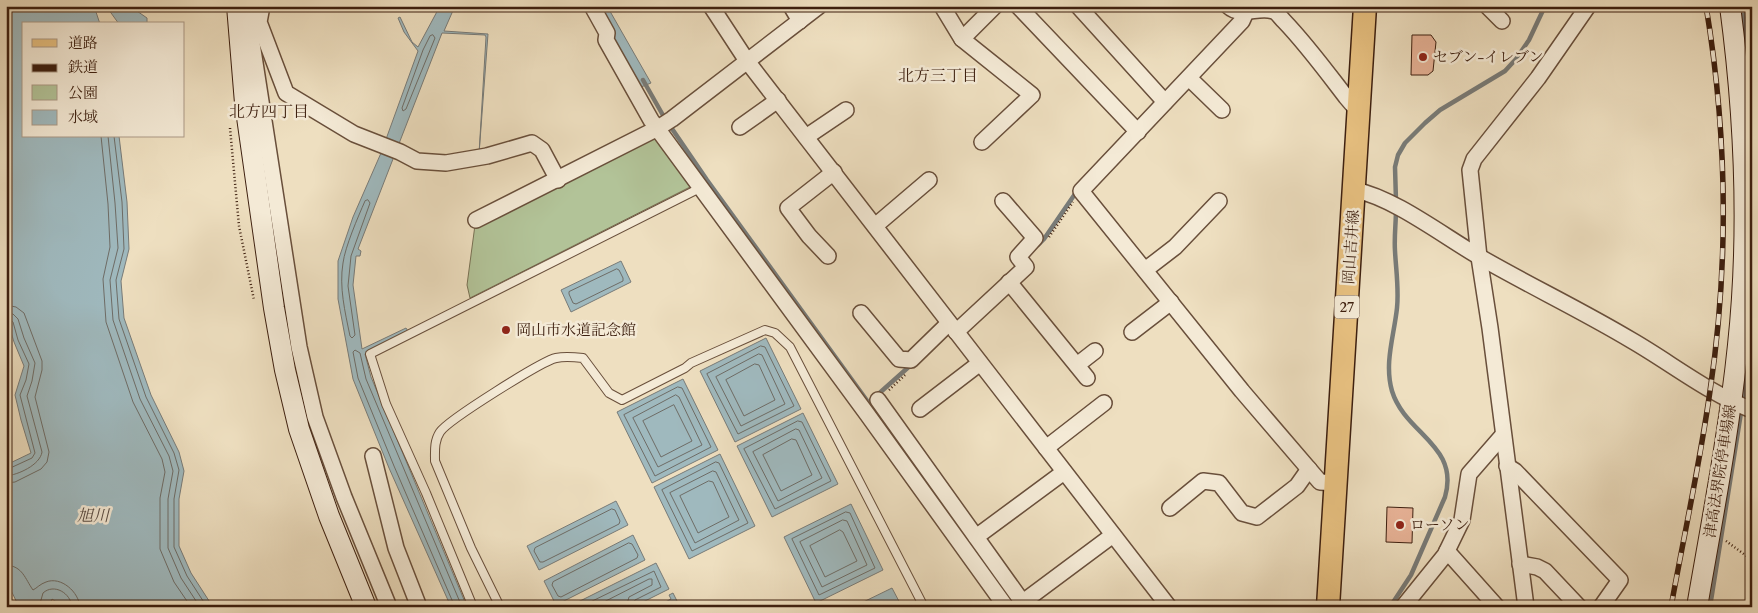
<svg xmlns="http://www.w3.org/2000/svg" width="1758" height="613" font-family="Cardo,'Noto Serif JP',serif">
<style>
.green{fill:#b2c398;stroke:#787154}
.water{fill:#9fb9be;stroke:#787b78}
.lines{fill:none;stroke-linecap:round;stroke-linejoin:round}
.shore{stroke:#6e6c66;stroke-width:1}
.stream{stroke:#787b78;stroke-width:4.5}
.building{fill:#e7b296;stroke:#3d1f0f}
.lane-casing{stroke:#694f3b;stroke-width:10}
.street-casing{stroke:#694f3b;stroke-width:18}
.secondary-casing{stroke:#3d1f0f;stroke-width:22}
.primary-casing{stroke:#3d1f0f;stroke-width:25}
.path{stroke:#3d1f0f;stroke-width:2.5;stroke-dasharray:1 2.5;stroke-linecap:butt}
.lane{stroke:#f4ead6;stroke-width:8}
.street{stroke:#f4ead6;stroke-width:15}
.secondary{stroke:#f4ead6;stroke-width:20}
.primary{stroke:#e7c080;stroke-width:22}
.rail-casing{stroke:#3d1f0f;stroke-width:5.5}
.rail{stroke:#f4ead6;stroke-width:4;stroke-dasharray:11;stroke-linecap:butt}
.poi-dot{fill:#8f2418;stroke:#f4ead6;stroke-width:2}
.labels{text-anchor:middle;stroke-width:5;stroke-linejoin:round;paint-order:stroke}
.shield{fill:#f4ead6;stroke:#745c4b;stroke-width:1}
.shield-label{font-size:14px;font-weight:bold;fill:#3d1f0f}
.poi-label{font-size:15px;fill:#3d1f0f;stroke:#f4ead6;text-anchor:start}
.street-label{font-size:15px;fill:#3d1f0f;stroke:#f4ead6}
.neighbourhood-label{font-size:16px;fill:#3d1f0f;stroke:#f4ead6}
.water-label{font-size:16px;font-style:italic;fill:#5a4d44;stroke:#f4ead6}
</style>
<rect width="100%" height="100%" fill="#eedfc0"/>
<filter id="stains"><feTurbulence type="fractalNoise" baseFrequency=".004" numOctaves="4"/><feColorMatrix values="0 0 0 0 .2 0 0 0 0 .09 0 0 0 0 .02 0 0 0 .5 -.17"/></filter>
<radialGradient id="worn" r=".72"><stop offset=".6" stop-color="#630" stop-opacity="0"/><stop offset="1" stop-color="#630" stop-opacity=".3"/></radialGradient>
<path class="green" d="M655,136L692,186L470,298L467,285L475,225Z"/>
<g class="water">
<path d="M6,6H94L100,24H24V136H119L127,202L129,249L121,281L124,318L151,395L179,452L184,471L179,499V546L191,573L213,607H64L52,599L50,607H19L8,584H6V465L31,453L21,420L15,395L24,366L14,342L6,316Z"/>
<path d="M106,6H135L134,9L147,18V24H119Z"/>
<path d="M440,6H455L444,31L488,34L479,154L486,37L485,35L442,33L358,249L361,251L360,256H356L353,285L362,349L406,328L408,331L365,354L371,377L467,607H451L389,468L353,379L338,299V261L353,217L381,153L418,51L404,32L398,18L400,17L412,42L418,47Z"/>
<path d="M596,6H607L651,83L641,87L610,36Z"/>
<path d="M621,261L631,282L571,312L561,290Z"/>
<path d="M766,338L801,409L735,442L700,371Z"/>
<path d="M683,379L718,450L652,483L617,412Z"/>
<path d="M803,413L838,484L772,517L737,446Z"/>
<path d="M720,454L755,526L689,559L654,487Z"/>
<path d="M616,501L628,525L539,570L527,546Z"/>
<path d="M851,504L883,570L816,603L784,537Z"/>
<path d="M633,535L645,560L556,605L544,581Z"/>
<path d="M656,563L669,589L633,607H568Z"/>
<path d="M892,588L902,607H853Z"/>
<path d="M673,593L680,607H656L671,599L669,595Z"/>
</g>
<g class="lines">
<g class="shore">
<path d="M433,35L435,38L406,109L403,111L402,108L423,50L430,36Z"/>
<path d="M101,136L108,204L110,247L103,279L106,322L133,402L162,459L165,472L160,498V549L174,582L191,607"/>
<path d="M108,136L115,203L118,248L110,280L113,320L140,399L169,456L173,471L168,499V548L181,578L200,607"/>
<path d="M114,136L122,202L124,249L116,280L119,319L146,397L174,453L179,470L174,499V547L187,576L207,607"/>
<path d="M368,200L370,203L351,256L348,286L355,335L352,338L350,336C345,312 339,287 343,263C345,247 358,217 365,201Z"/>
<path d="M617,269L619,270L623,278V281L576,304L573,303L569,294V292Z"/>
<path d="M6,305L16,307L24,313L42,361V370L35,397L49,452L47,462L41,469L15,482L6,483"/>
<path d="M6,313L13,314L18,319L24,338L35,363L32,381L27,396L42,452C40,465 18,475 6,476"/>
<path d="M6,319H10L13,322L18,340L29,364L26,380L20,395L35,453L32,458L6,470"/>
<path d="M761,346L765,347L794,406L738,434L707,374Z"/>
<path d="M759,354L762,355L785,404L741,426L716,377Z"/>
<path d="M755,364L759,365L775,400L744,416L726,380Z"/>
<path d="M678,387L682,388L711,447L655,476L624,415Z"/>
<path d="M676,395L679,397L702,445L658,467L633,418Z"/>
<path d="M674,405L692,441L661,457L643,421Z"/>
<path d="M798,421L802,422L831,481L775,509L744,449Z"/>
<path d="M796,429L799,430L822,478L778,501L753,452Z"/>
<path d="M792,439L796,440L812,475L781,491L763,455Z"/>
<path d="M716,462L719,463L748,523L692,551L662,490Z"/>
<path d="M713,471L716,472L739,520L695,543L670,493Z"/>
<path d="M709,481L713,482L729,517L698,533L680,496Z"/>
<path d="M612,509L615,510L620,521L619,524L543,562H540L534,551L535,548Z"/>
<path d="M846,512L850,513L875,568L819,595L792,539Z"/>
<path d="M843,520L847,521L867,565L822,587L800,542Z"/>
<path d="M840,530L843,532L857,561L825,577L810,546Z"/>
<path d="M629,543L632,544L638,555L637,558L561,597L558,596L552,585L553,582Z"/>
<path d="M6,565C23,566 25,579 33,590C37,588 40,584 46,582C61,576 79,592 80,607"/>
<path d="M39,607L43,593C54,583 71,593 72,607"/>
<path d="M455,607L394,466L358,378L353,352L355,350L360,353L366,379L462,607"/>
<path d="M580,607L654,571L661,587L635,600L632,607"/>
<path d="M594,607L649,579H652V585L629,597L626,607"/>
</g>
<g class="stream">
<path d="M1742,6L1752,74"/>
<path d="M643,80L664,117L707,180L1013,602"/>
<path d="M1396,201L1395,167L1398,155L1405,143L1425,123L1440,110L1505,71L1516,59L1529,40L1545,6"/>
<path d="M1038,245L1044,239L1077,191"/>
<path d="M875,397L912,364"/>
<path d="M1390,607L1411,575L1445,497C1460,445 1405,434 1392,391C1384,363 1394,336 1397,308C1399,289 1396,270 1395,251C1394,237 1396,223 1396,209"/>
<path d="M1710,607L1752,344"/>
</g>
</g>
<g class="building">
<path d="M1412,35H1431L1436,42L1433,71L1428,75H1411Z"/>
<path d="M1387,507L1413,508L1412,543L1386,542Z"/>
</g>
<g class="lines">
<defs>
<g id="lane">
<path d="M473,607L426,493L386,404L370,354L702,187"/>
<path d="M500,607L471,548L435,461C435,451 434,441 440,432C448,420 542,361 556,358C565,356 574,357 583,358L609,393L622,400L685,368L691,363L765,330L775,333L790,347L924,607"/>
</g>
<g id="street">
<path d="M248,6L249,24L299,347L315,417L344,497L389,607"/>
<path d="M262,6L259,22L286,93L354,134L400,152L417,161L446,163L487,156L532,143L542,150L558,180"/>
<path d="M592,6L607,33L606,40L651,120L867,414L1006,607"/>
<path d="M711,6L747,61L1169,607"/>
<path d="M791,6L800,21"/>
<path d="M942,6L962,39L1032,95L982,142"/>
<path d="M1018,6L1138,132"/>
<path d="M1078,6L1165,102"/>
<path d="M1228,6C1241,18 1258,6 1273,11C1277,12 1281,18 1284,21C1307,45 1326,71 1346,97L1352,104L1359,107"/>
<path d="M1487,6L1502,21"/>
<path d="M1246,12L1242,21L1081,191L1242,391L1320,482L1336,483"/>
<path d="M962,39L995,6"/>
<path d="M1189,78L1222,110"/>
<path d="M740,127L778,100"/>
<path d="M806,137L846,110"/>
<path d="M1355,190C1394,198 1442,235 1478,256C1528,285 1581,310 1631,340C1671,363 1708,393 1752,410"/>
<path d="M476,220L658,128L672,119L819,6"/>
<path d="M875,226L929,180"/>
<path d="M828,256L809,236L788,208L834,172"/>
<path d="M1145,270L1175,247L1219,201"/>
<path d="M1009,282L1087,378"/>
<path d="M861,313L899,359L911,360L949,323"/>
<path d="M956,332L1026,267L1018,257L1035,238L1003,201"/>
<path d="M1132,332L1171,302"/>
<path d="M1077,365L1095,351"/>
<path d="M878,400L1026,607"/>
<path d="M920,409L980,363"/>
<path d="M1046,448L1104,403"/>
<path d="M373,456L396,548L419,607"/>
<path d="M1507,466L1515,471L1620,580L1601,607"/>
<path d="M1170,508L1203,481L1219,483L1242,513L1257,517L1297,486L1309,469"/>
<path d="M976,537L1064,472"/>
<path d="M1447,551L1497,607"/>
<path d="M1520,564L1537,567L1545,571L1579,607"/>
<path d="M1023,602L1113,535"/>
<path d="M1403,607L1445,555L1462,520L1469,474L1503,435"/>
<path d="M1526,607L1490,328L1479,257L1470,170L1474,159L1538,78L1588,6"/>
</g>
<g id="secondary">
<path d="M237,6L245,103L274,308L285,370L299,429L329,516L366,607"/>
<path d="M1697,607C1712,520 1729,433 1738,345C1750,232 1745,119 1730,6"/>
</g>
<path id="primary" d="M1328,607L1365,6"/>
</defs>
<use href="#lane" class="lane-casing"/>
<use href="#street" class="street-casing"/>
<use href="#secondary" class="secondary-casing"/>
<use href="#primary" class="primary-casing"/>
<g class="path">
<path d="M184,8V6"/>
<path d="M230,128L239,226L254,300"/>
<path d="M1049,237L1073,202"/>
<path d="M889,390L905,375"/>
<path d="M1726,541L1752,560"/>
</g>
<use href="#lane" class="lane"/>
<use href="#street" class="street"/>
<use href="#secondary" class="secondary"/>
<use href="#primary" class="primary"/>
<defs>
<path id="rail" d="M1671,607C1684,535 1700,463 1710,391C1729,264 1727,132 1706,6"/>
</defs>
<use href="#rail" class="rail-casing"/>
<use href="#rail" class="rail"/>
</g>
<g class="poi-dot">
<circle cx="1423" cy="57" r="5"/>
<circle cx="506" cy="330" r="5"/>
<circle cx="1400" cy="525" r="5"/>
</g>
<g class="labels">
<rect class="shield" x="1334.5" y="295.5" width="25" height="23" rx="4"/>
<g class="shield-label">
<text x="1347" y="312">27</text>
</g>
<g class="poi-label">
<text x="1433" y="62">セブン-イレブン</text>
<text x="516" y="335">岡山市水道記念館</text>
<text x="1410" y="530">ローソン</text>
</g>
<g class="street-label">
<text transform="translate(1351 247) rotate(-86)" y="5">岡山吉井線</text>
<text transform="translate(1720 471) rotate(-81)" y="5">津高法界院停車場線</text>
</g>
<g class="neighbourhood-label">
<text x="938" y="81">北方三丁目</text>
<text x="269" y="117">北方四丁目</text>
</g>
<g class="water-label">
<text x="93" y="521">旭川</text>
</g>
</g>
<rect width="1758" height="613" fill="none" stroke="#eedfc0" stroke-width="25"/>
<rect x="8" y="8" width="1743" height="598" fill="none" stroke="#3d1f0f" stroke-width="2.5"/>
<rect x="12" y="12" width="1733" height="588" fill="none" stroke="#3d1f0f"/>
<rect x="22" y="22" width="162" height="115" fill="#f4ead6" stroke="#ab9986"/>
<rect x="32" y="39" width="25" height="8" fill="#e7c080" stroke="#ab9986"/>
<text x="68" y="48" font-size="15" fill="#3d1f0f">道路</text>
<rect x="32" y="64" width="25" height="8" fill="#3d1f0f" stroke="#ab9986"/>
<text x="68" y="72" font-size="15" fill="#3d1f0f">鉄道</text>
<rect x="32" y="85" width="25" height="15" fill="#b2c398" stroke="#ab9986"/>
<text x="68" y="98" font-size="15" fill="#3d1f0f">公園</text>
<rect x="32" y="110" width="25" height="15" fill="#9fb9be" stroke="#ab9986"/>
<text x="68" y="122" font-size="15" fill="#3d1f0f">水域</text>
<rect width="100%" height="100%" filter="url(#stains)"/>
<rect width="100%" height="100%" fill="url(#worn)"/>
</svg>
